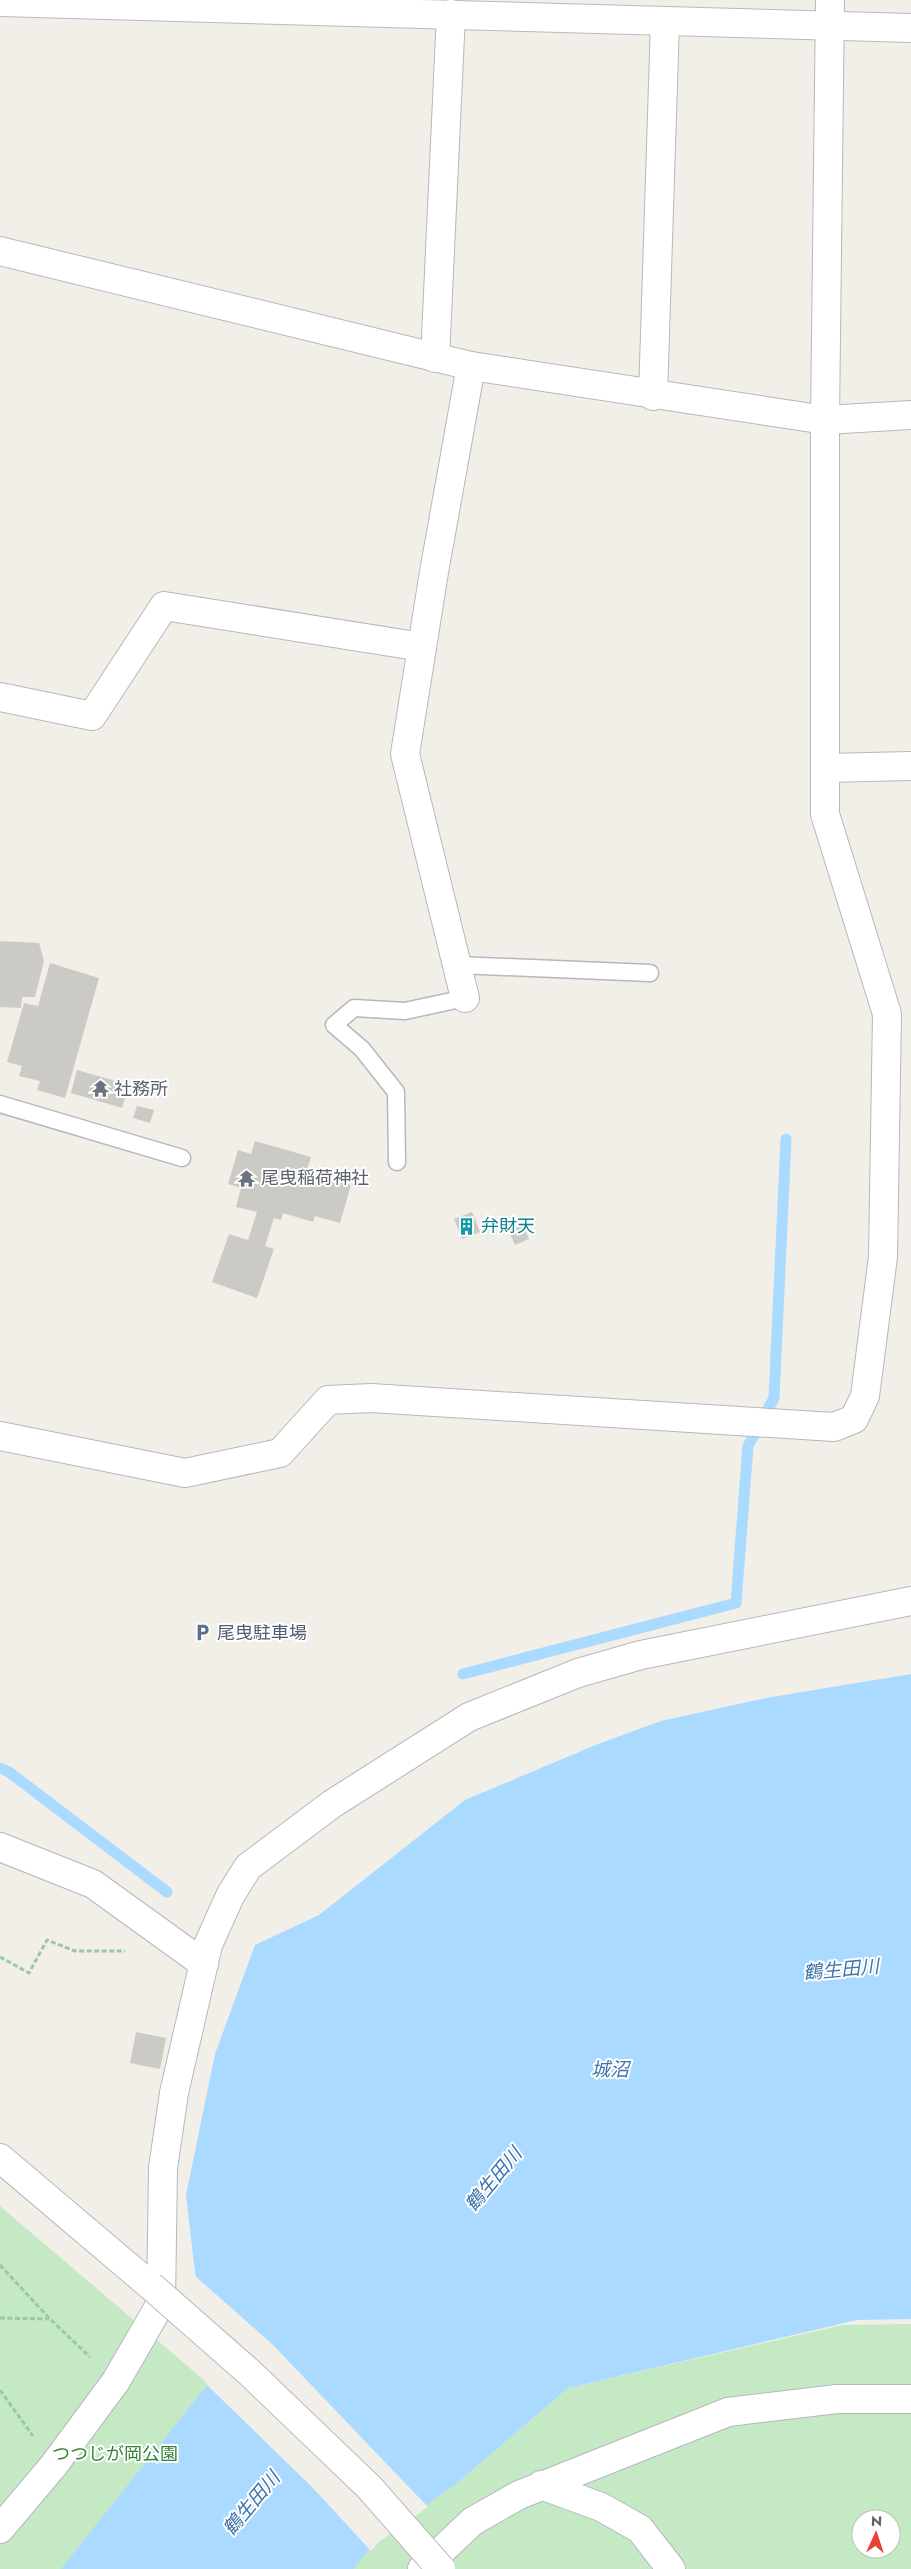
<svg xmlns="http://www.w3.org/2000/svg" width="911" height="2569" font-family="Jost,'Noto Sans JP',sans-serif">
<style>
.green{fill:#c5e8c5;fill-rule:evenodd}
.water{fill:#aadaff}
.pier{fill:#f1efe8}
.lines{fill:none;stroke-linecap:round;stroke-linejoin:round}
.stream{stroke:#aadaff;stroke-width:11}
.building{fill:#cccac5}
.lane-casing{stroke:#b5b8bc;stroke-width:19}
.street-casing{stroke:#b5b8bc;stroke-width:30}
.secondary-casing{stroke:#b6babf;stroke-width:30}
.path{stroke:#9cc7a9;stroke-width:3;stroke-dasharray:5 2.5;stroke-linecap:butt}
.lane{stroke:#fff;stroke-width:16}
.street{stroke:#fff;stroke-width:28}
.secondary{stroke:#fff;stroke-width:28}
.secondary-bridge-casing{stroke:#b6babf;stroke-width:30;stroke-linecap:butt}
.secondary-bridge{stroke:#fff;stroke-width:28}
.labels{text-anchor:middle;stroke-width:4;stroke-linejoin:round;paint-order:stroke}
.worship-label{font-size:18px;fill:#5b616d;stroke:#fff;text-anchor:start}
.culture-label{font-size:18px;fill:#0d838f;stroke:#fff;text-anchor:start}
.service-label{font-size:18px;fill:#4e5e75;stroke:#fff;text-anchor:start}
.park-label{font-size:18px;fill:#348238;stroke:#fff}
.water-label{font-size:19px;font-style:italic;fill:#4174aa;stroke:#fff}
</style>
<rect width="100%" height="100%" fill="#f1efe8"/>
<path class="green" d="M0,2206L253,2422L456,2484L568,2388L843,2325L911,2324V2569H0ZM861,2519H891V2549H861Z"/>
<path class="water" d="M911,1674V2319L857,2320L568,2388L456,2484L377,2540L353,2569H61L208,2384L186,2195L215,2054L255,1945L319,1915L465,1800L598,1744L661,1721L766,1698Z"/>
<path class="pier" d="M193,2274L272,2344L428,2507L379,2542L371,2551L313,2488L206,2384Z"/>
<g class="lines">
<g class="stream">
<path d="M463,1674L736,1603L748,1446L774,1398L786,1139"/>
<path d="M0,1768L9,1772L167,1892"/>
</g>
</g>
<g class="building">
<path d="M0,941L39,943L44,961L35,997H22L21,1008L0,1007Z"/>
<path d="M50,963L99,978L65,1098L37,1090L40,1081L19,1076L22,1066L7,1062L24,1003L38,1006Z"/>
<path d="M77,1070L129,1085L122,1108L71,1093Z"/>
<path d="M137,1106L154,1110L150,1123L133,1118Z"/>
<path d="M255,1141L311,1157L306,1172L351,1185L340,1223L315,1216L313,1222L283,1213L281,1220L274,1218L265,1246L274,1249L257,1298L212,1282L229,1234L248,1240L257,1212L236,1207L241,1188L228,1184L238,1150L251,1154Z"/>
<path d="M472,1212L480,1232L462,1239L454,1219Z"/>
<path d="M523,1225L529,1239L515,1245L509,1231Z"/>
<path d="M136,2032L166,2038L160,2069L130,2063Z"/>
</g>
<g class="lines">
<defs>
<g id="lane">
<path d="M458,965L650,973"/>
<path d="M0,1104L182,1158"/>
<path d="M397,1162L396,1092L362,1049L334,1025L354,1008L405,1011L465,998"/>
</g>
<g id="street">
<path d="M0,251L471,366L825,420L911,415"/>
<path d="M435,358L451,14"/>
<path d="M653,396L665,22"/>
<path d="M0,697L92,716L164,606L422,647"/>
<path d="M825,768L911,766"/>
<path d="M465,998L405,754L434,572L471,366"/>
<path d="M0,1436L185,1473L280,1453L328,1400L371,1398L834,1427L854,1419L865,1396L883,1257L887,1014L825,814V420L830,0"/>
<path d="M0,1847L93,1884L204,1964"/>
<path d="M541,2485L601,2507L640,2529L671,2569"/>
<path d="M0,2529L54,2465L116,2381L161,2303L163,2168L174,2093L208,1945L230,1896L248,1867L332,1804L469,1717L578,1673L641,1655L911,1601"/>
<path d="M422,2569L473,2521L519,2495L728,2412L837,2399H911"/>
</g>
<g id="secondary">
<path d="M0,2L911,28"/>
<path d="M0,2158L151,2286"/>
</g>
</defs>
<use href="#lane" class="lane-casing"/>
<use href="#street" class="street-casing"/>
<use href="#secondary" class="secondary-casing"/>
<g class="path">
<path d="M0,1957L29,1973L47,1940L75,1951H125"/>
<path d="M0,2265L50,2319L90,2357"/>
<path d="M0,2318L49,2319"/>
<path d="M0,2390L33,2436"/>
</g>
<use href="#lane" class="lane"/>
<use href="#street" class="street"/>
<use href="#secondary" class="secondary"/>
<defs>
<path id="secondary-bridge" d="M151,2286L250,2373L369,2487L441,2569"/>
</defs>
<use href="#secondary-bridge" class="secondary-bridge-casing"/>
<use href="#secondary-bridge" class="secondary-bridge"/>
</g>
<defs>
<symbol id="temple-bare" viewBox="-9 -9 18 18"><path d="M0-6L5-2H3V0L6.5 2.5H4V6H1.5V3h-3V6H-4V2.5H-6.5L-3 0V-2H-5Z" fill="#6b7280" stroke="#fff" stroke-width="2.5" paint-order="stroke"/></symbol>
<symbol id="building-bare" viewBox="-9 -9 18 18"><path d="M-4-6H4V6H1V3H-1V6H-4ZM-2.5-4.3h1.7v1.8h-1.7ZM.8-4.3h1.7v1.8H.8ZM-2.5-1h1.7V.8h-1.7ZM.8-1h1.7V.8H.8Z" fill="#0f9aa8" stroke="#fff" stroke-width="2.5" paint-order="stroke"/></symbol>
<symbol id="parking-bare" viewBox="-9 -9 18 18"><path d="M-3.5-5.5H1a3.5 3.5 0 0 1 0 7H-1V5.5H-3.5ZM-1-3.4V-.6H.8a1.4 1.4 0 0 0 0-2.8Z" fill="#5c6f8a" stroke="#fff" stroke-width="2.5" paint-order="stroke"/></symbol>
</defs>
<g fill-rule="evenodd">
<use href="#temple-bare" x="88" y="1076" width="25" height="25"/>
<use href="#temple-bare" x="234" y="1166" width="25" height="25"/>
<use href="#building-bare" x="454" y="1214" width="25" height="25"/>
<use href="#parking-bare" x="190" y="1620" width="25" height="25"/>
</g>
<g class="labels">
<g class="worship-label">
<text x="114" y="1095">社務所</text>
<text x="261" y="1184">尾曳稲荷神社</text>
</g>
<g class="culture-label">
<text x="481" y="1232">弁財天</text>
</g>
<g class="service-label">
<text x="217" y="1639">尾曳駐車場</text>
</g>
<g class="park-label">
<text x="115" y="2460">つつじが岡公園</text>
</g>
<g class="water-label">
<text transform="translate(841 1969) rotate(-5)" y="7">鶴生田川</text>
<text x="610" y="2076">城沼</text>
<text transform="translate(493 2179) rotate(-50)" y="7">鶴生田川</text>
<text transform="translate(251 2503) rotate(-50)" y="7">鶴生田川</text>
</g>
</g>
<g transform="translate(876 2534) rotate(3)"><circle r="24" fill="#ffffff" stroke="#bfc1c3"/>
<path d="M0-4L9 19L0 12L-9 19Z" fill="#ea4335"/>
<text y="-8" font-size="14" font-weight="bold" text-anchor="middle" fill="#5f6368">N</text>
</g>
</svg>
